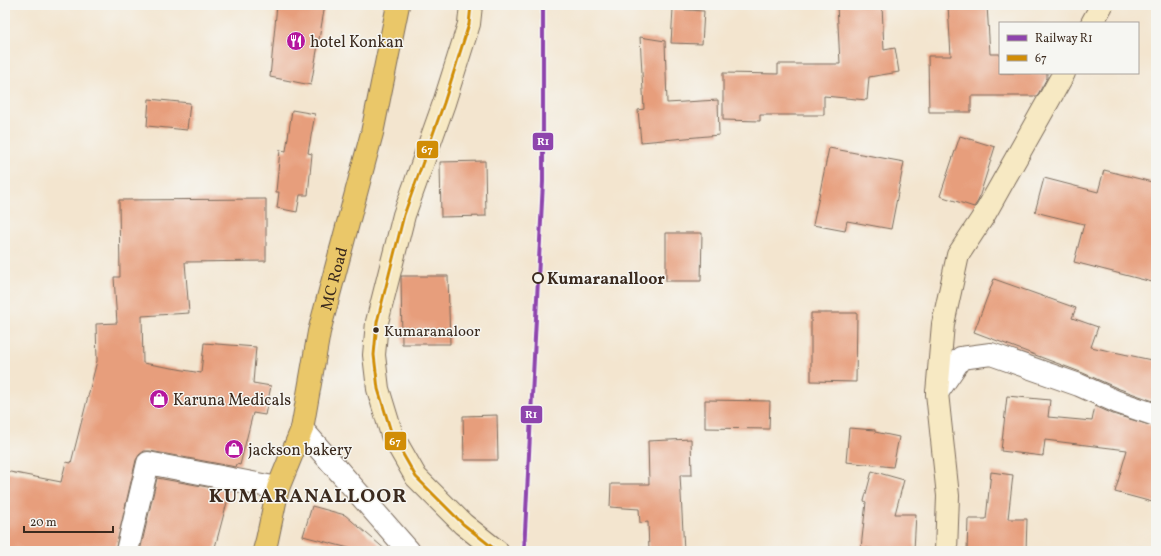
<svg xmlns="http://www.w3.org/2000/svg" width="1161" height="556" font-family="Vollkorn,serif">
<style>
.building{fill:#e79e7c}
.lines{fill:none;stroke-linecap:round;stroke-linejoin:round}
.street-casing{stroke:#7b6b5c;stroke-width:24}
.secondary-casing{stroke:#7b6b5c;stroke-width:24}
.primary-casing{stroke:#7b6b5c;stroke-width:24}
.street{stroke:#fff;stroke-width:22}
.secondary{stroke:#f7e9c3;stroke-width:22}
.primary{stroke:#eac769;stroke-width:22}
.rail-casing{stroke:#3b2a1e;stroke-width:4.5}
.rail{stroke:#f6f6f2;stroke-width:3;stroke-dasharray:9;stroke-linecap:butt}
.bus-1-casing{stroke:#f6f6f2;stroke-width:6}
.bus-1{stroke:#d18d06;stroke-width:3}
.rail-1-casing{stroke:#f6f6f2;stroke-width:7}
.rail-1{stroke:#8e44ad;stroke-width:4}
.stop-dot{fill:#f6f6f2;stroke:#3b2a1e;stroke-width:2}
.bus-dot{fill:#3b2a1e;stroke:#f6f6f2;stroke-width:1.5}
.labels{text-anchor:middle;stroke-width:3;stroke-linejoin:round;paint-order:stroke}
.bus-label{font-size:15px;fill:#3b2a1e;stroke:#f6f6f2;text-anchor:start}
.poi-label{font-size:16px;fill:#3b2a1e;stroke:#f6f6f2;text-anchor:start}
.stop-label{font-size:16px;font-weight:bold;fill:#3b2a1e;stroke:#f6f6f2;text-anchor:start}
.street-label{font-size:16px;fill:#3b2a1e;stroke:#f6f6f2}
.district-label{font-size:20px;font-weight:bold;letter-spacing:1px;fill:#3b2a1e;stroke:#f6f6f2}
.line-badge{stroke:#f6f6f2;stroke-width:1.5}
.badge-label{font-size:11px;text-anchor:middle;font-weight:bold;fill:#fff}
</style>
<rect width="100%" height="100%" fill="#f6f6f2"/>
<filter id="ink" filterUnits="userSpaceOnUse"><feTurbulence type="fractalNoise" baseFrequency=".025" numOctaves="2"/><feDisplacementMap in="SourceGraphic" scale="8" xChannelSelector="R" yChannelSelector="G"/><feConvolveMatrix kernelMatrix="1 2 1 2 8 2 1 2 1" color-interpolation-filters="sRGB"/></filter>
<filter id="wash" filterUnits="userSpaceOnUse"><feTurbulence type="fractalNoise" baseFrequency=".012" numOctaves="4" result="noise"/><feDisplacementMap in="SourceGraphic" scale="16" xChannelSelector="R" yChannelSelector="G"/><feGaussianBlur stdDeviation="0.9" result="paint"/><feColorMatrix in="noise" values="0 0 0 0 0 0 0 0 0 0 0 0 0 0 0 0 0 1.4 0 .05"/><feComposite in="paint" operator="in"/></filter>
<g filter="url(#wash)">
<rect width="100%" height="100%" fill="#f3e5cf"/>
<g id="blocks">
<g class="building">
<path d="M277,5H325L311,85L270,77Z"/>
<path d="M837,5H882L884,50L895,48L899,72L869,77L867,100L824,96V115H760V121L723,120V73L778,74V64H840Z"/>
<path d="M948,5H987L990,54H1000V73H1047V78L1037,96H971V112H929L928,56H951Z"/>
<path d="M673,9L704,11L702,44L671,43Z"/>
<path d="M640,37L665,41L667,103L718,100L719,135L641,142L638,110L644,109Z"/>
<path d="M149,99L190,103L187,130L147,126Z"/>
<path d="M292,110L315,114L308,153L312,154L308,195H300L297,212L277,208L279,192H276L280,150L286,151Z"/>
<path d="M960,136L995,147L978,201L974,207L940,196Z"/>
<path d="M829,148L904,162L891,229L847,221L845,231L813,225Z"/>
<path d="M485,161L486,216L441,217L440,162Z"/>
<path d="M1104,170L1156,183V283L1074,262L1084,224L1035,212L1044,178L1098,192Z"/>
<path d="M266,199V261L185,262L189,313L142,316L143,363L201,373L204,343L256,347L253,383L271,386L265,415L253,413L240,465L237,464L236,467L150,451H144L139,455L136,460L115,551H5V471L61,482L66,462L71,463L97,361L96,324L117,323L114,277H120L119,200Z"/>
<path d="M666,233H702L701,281H666Z"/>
<path d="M401,276H448L450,344H402Z"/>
<path d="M994,279L1076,308L1072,318L1098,327L1091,347L1156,361V402L1117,388L1083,373L974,332Z"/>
<path d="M811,313H857L856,382L811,381Z"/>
<path d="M1007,396L1050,400L1048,417L1092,421L1095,406L1113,414L1156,427V503L1115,492L1127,450L1045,440L1043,456L1001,451Z"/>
<path d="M705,400L770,401L769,429L705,428Z"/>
<path d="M497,415L498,460H464L463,416Z"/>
<path d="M849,428L875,430V432L899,437L893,467L846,462Z"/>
<path d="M691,439L692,475H680L684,551H649L648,522L640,523L639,509L610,507L611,484H649L648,441Z"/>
<path d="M872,471L904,480L895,514H916L914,550L861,548L866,502L864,501Z"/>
<path d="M991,472L1013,475L1008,519H1027L1026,551H967L968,519H986Z"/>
<path d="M157,478L230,491L214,551H140Z"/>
<path d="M312,506L345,515L387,551H360L303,536Z"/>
</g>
</g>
</g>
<g filter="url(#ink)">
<use href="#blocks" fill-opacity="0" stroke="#7b6b5c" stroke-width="1"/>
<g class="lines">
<defs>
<g id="street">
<path d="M937,393L961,358L991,354L1079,385L1117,402L1156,415"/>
<path d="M302,429L409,551"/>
<path d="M127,551L148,463L278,488"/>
</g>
<g id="secondary">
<path d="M471,5L469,24L444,103L404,215L377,322L374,355L378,389L392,435L416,477L463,524L497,551"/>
<path d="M1092,23L1102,5"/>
<path d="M946,551L948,496L937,393L943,324L958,255L983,217L1064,73"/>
</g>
<g id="primary">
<path id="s1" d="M264,551L267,540L278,488L302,429L319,332L372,133L398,5"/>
</g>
</defs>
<use href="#street" class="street-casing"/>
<use href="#secondary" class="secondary-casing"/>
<use href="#primary" class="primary-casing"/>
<use href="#street" class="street"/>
<use href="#secondary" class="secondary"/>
<use href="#primary" class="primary"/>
<defs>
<path id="rail" d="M524,551L543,182V5"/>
</defs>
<use href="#rail" class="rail-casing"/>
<use href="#rail" class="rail"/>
<defs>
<path id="bus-1" d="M471,5L469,24L444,103L404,215L377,322L374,355L378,389L392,435L416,477L463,524L497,551"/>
</defs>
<use href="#bus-1" class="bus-1-casing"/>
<use href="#bus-1" class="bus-1"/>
<defs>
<path id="rail-1" d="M524,551L543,182V5"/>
</defs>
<use href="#rail-1" class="rail-1-casing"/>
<use href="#rail-1" class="rail-1"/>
</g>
</g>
<defs>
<symbol id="restaurant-disc" viewBox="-11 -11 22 22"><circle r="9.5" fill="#b5179e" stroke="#f6f6f2"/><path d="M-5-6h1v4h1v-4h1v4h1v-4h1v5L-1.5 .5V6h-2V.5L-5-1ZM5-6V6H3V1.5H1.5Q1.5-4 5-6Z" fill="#fff"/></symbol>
<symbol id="shop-disc" viewBox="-11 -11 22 22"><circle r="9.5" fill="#b5179e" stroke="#f6f6f2"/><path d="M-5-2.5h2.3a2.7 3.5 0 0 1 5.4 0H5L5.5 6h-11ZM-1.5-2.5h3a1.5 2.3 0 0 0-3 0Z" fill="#fff"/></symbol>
</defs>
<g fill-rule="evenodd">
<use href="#restaurant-disc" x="285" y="30" width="22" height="22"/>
<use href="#shop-disc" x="148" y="388" width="22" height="22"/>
<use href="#shop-disc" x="223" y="438" width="22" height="22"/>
</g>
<circle class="stop-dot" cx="538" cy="278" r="5"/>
<circle class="bus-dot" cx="376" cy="330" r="3.5"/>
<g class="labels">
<g class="bus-label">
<text x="384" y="336">Kumaranaloor</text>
</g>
<g class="poi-label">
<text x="310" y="47">hotel Konkan</text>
<text x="173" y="405">Karuna Medicals</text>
<text x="248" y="455">jackson bakery</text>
</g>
<g class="stop-label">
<text x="547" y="284">Kumaranalloor</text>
</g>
<g class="street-label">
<text dy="6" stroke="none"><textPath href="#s1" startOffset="282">MC Road</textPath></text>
</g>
<g class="district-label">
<text x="308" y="502">KUMARANALLOOR</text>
</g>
</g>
<g class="line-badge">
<rect x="532" y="132" width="22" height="19" rx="4" fill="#8e44ad"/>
<rect x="416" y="140" width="23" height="19" rx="4" fill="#d18d06"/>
<rect x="520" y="405" width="23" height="19" rx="4" fill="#8e44ad"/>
<rect x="384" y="431" width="23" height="20" rx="4" fill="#d18d06"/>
</g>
<g class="badge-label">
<text x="543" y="145">R1</text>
<text x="427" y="153">67</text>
<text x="531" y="418">R1</text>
<text x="395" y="445">67</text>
</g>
<rect width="1161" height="556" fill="none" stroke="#f6f6f2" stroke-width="20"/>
<rect x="999" y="22" width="140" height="52" fill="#f6f6f2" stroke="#aba49d"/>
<rect x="1007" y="35" width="20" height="6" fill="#8e44ad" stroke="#aba49d"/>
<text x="1035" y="42" font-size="12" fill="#3b2a1e">Railway R1</text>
<rect x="1007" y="55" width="20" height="6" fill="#d18d06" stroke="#aba49d"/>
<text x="1035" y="62" font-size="12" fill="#3b2a1e">67</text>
<path d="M24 526v6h89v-6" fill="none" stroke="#3b2a1e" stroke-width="2"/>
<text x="30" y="526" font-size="12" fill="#3b2a1e" stroke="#f6f6f2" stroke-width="3" paint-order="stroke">20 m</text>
</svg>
